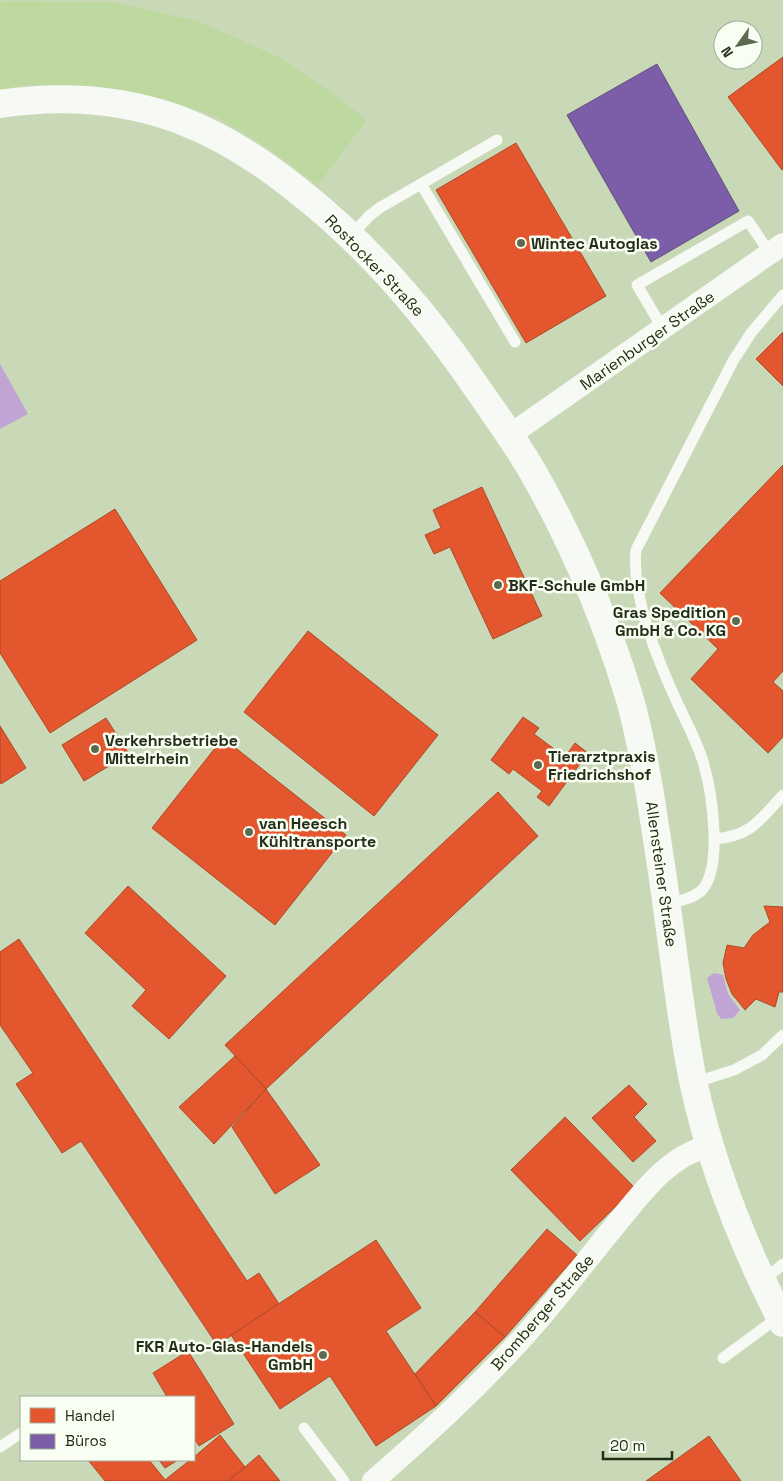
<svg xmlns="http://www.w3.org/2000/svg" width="783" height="1481" font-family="'Space Grotesk',sans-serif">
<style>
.green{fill:#bed9a0}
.water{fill:#bfa4d4}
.shops{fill:#e4572e;stroke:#aa4b27}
.offices{fill:#7b5ea7;stroke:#61507c}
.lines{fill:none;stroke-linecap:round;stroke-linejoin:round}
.service{stroke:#f7f9f4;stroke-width:11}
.minor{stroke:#f7f9f4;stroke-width:22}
.tertiary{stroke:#f7f9f4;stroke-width:28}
.poi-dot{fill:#5d6a4f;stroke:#f8fef2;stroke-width:2}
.labels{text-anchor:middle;stroke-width:5;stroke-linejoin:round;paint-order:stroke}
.poi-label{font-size:16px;font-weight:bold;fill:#232e17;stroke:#f8fef2;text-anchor:start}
.street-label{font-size:16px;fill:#232e17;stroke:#f8fef2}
</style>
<rect width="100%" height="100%" fill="#c9d9b8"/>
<path class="green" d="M8,1L112,2L198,21L279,57L327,89L367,120L318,185L265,146L216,117L165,99L93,86L26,85L0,90V2Z"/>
<g class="water">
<path d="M0,364L28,414L0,429Z"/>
<path d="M714,973L723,975L728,994L740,1010L733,1018L721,1019L717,1013L707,978Z"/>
</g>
<g class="shops">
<path d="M783,57V169L782,170L728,97Z"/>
<path d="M516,143L606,296L526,343L436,190Z"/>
<path d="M783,332V386L756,359Z"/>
<path d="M783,465V671L773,682L783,691V737L768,753L691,679L718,649L660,593Z"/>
<path d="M482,487L542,616L493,639L450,547L434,554L425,535L441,528L433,510Z"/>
<path d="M115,509L197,640L50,733L0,653V581Z"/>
<path d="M308,631L438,735L374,816L244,712Z"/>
<path d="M523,717L539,728L534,734L565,757L575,743L588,753L549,806L537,797L542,791L513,769L509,774L491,760Z"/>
<path d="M106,718L129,754L84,781L62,745Z"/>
<path d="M0,726L26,768L1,784L0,781Z"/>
<path d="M223,738L346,835L275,925L152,828Z"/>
<path d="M498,792L538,836L266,1089L225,1045Z"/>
<path d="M128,886L226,976L169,1039L132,1006L146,990L85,933Z"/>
<path d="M764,906L783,907V992H779L775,1007L756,999L745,1010L732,994L726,979L723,963L727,945L744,948L753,935L770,922Z"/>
<path d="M19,939L247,1281L259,1273L279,1304L217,1345L81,1141L62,1153L16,1084L33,1073L0,1025V952Z"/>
<path d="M235,1056L266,1089L214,1144L179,1107Z"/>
<path d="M629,1085L647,1104L634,1117L656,1141L633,1162L592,1118Z"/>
<path d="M266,1089L320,1165L275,1194L232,1127Z"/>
<path d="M565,1117L635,1188L580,1241L511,1170Z"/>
<path d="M547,1229L577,1255L505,1337L475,1312Z"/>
<path d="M376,1240L421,1308L386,1331L436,1406L376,1446L330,1376L280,1409L231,1335Z"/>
<path d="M475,1312L505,1337L436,1406L415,1374Z"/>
<path d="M188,1351L234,1424L199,1446L194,1438V1397H167L153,1373Z"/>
<path d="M220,1435L245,1467L228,1481H166L165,1480L190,1460H194V1457Z"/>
<path d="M709,1436L741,1481H646Z"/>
<path d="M259,1455L280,1481H228L245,1467Z"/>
<path d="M88,1460H149L166,1481H105Z"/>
<path d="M159,1460H178L165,1468Z"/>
</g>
<path class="offices" d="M657,64L739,211L651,262L567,115Z"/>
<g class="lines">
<g class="service">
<path d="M421,184L515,342"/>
<path d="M351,236L369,216L381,207L497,140"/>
<path d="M663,329L637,285L748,221L770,253"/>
<path d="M715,839C751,836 760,820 783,795"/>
<path d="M667,903C678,901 693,899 702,890C723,867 712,793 704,765C698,743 686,722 677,702C658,661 631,596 636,550L733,361L751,333L783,295"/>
<path d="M693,1083L734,1070L762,1055L783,1035"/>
<path d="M763,1281L783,1264"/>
<path d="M723,1358L780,1316"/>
<path d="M304,1428L344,1481"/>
<path d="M0,1447L21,1433"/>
</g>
<g class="minor">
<path d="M510,435L783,244"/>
<path d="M373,1481C423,1438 471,1394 516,1345C549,1310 578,1271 608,1234C637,1200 664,1157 709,1146"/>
</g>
<path class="tertiary" d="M0,104C60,95 123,99 180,120C222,136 261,161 296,189C368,245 426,313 477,388C495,414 514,440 530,467C571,538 604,615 628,693C638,726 644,760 650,794C659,849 667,904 674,959C680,1001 685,1044 694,1085C712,1168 744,1247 783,1323"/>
</g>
<g class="poi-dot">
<circle cx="521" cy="243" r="5"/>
<circle cx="498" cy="585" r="5"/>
<circle cx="736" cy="621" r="5"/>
<circle cx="95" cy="749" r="5"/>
<circle cx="538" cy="765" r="5"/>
<circle cx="249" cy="832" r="5"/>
<circle cx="323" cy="1355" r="5"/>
</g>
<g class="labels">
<g class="poi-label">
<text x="531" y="249">Wintec Autoglas</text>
<text x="508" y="591">BKF-Schule GmbH</text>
<text x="726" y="618" text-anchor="end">Gras Spedition<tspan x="726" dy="18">GmbH &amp; Co. KG</tspan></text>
<text x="105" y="746">Verkehrsbetriebe<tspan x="105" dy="18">Mittelrhein</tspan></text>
<text x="548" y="762">Tierarztpraxis<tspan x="548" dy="18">Friedrichshof</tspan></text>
<text x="259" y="829">van Heesch<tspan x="259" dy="18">Kühltransporte</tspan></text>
<text x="313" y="1352" text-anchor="end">FKR Auto-Glas-Handels<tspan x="313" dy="18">GmbH</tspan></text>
</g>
<g class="street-label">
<text transform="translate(375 265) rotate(46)" y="6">Rostocker Straße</text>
<text transform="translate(647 340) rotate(-35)" y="6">Marienburger Straße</text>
<text transform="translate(662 874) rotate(82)" y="6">Allensteiner Straße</text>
<text transform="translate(542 1312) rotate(-49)" y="6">Bromberger Straße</text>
</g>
</g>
<rect x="20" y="1396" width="175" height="65" fill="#f8fef2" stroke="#a3ab9a"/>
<rect x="30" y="1408" width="25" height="15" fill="#e4572e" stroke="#a3ab9a"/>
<text x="65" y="1421" font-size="15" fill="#232e17">Handel</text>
<rect x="30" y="1434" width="25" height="15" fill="#7b5ea7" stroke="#a3ab9a"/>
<text x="65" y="1446" font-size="15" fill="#232e17">Büros</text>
<g transform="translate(738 45) rotate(237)"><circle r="24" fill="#f8fef2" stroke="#a3ab9a"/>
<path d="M0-4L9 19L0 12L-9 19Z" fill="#5d6a4f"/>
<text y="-8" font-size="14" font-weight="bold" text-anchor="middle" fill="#232e17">N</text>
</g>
<path d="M603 1451v8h69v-8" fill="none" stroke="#232e17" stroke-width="2.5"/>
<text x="610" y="1451" font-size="15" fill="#232e17" stroke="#f8fef2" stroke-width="4" paint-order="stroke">20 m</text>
</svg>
